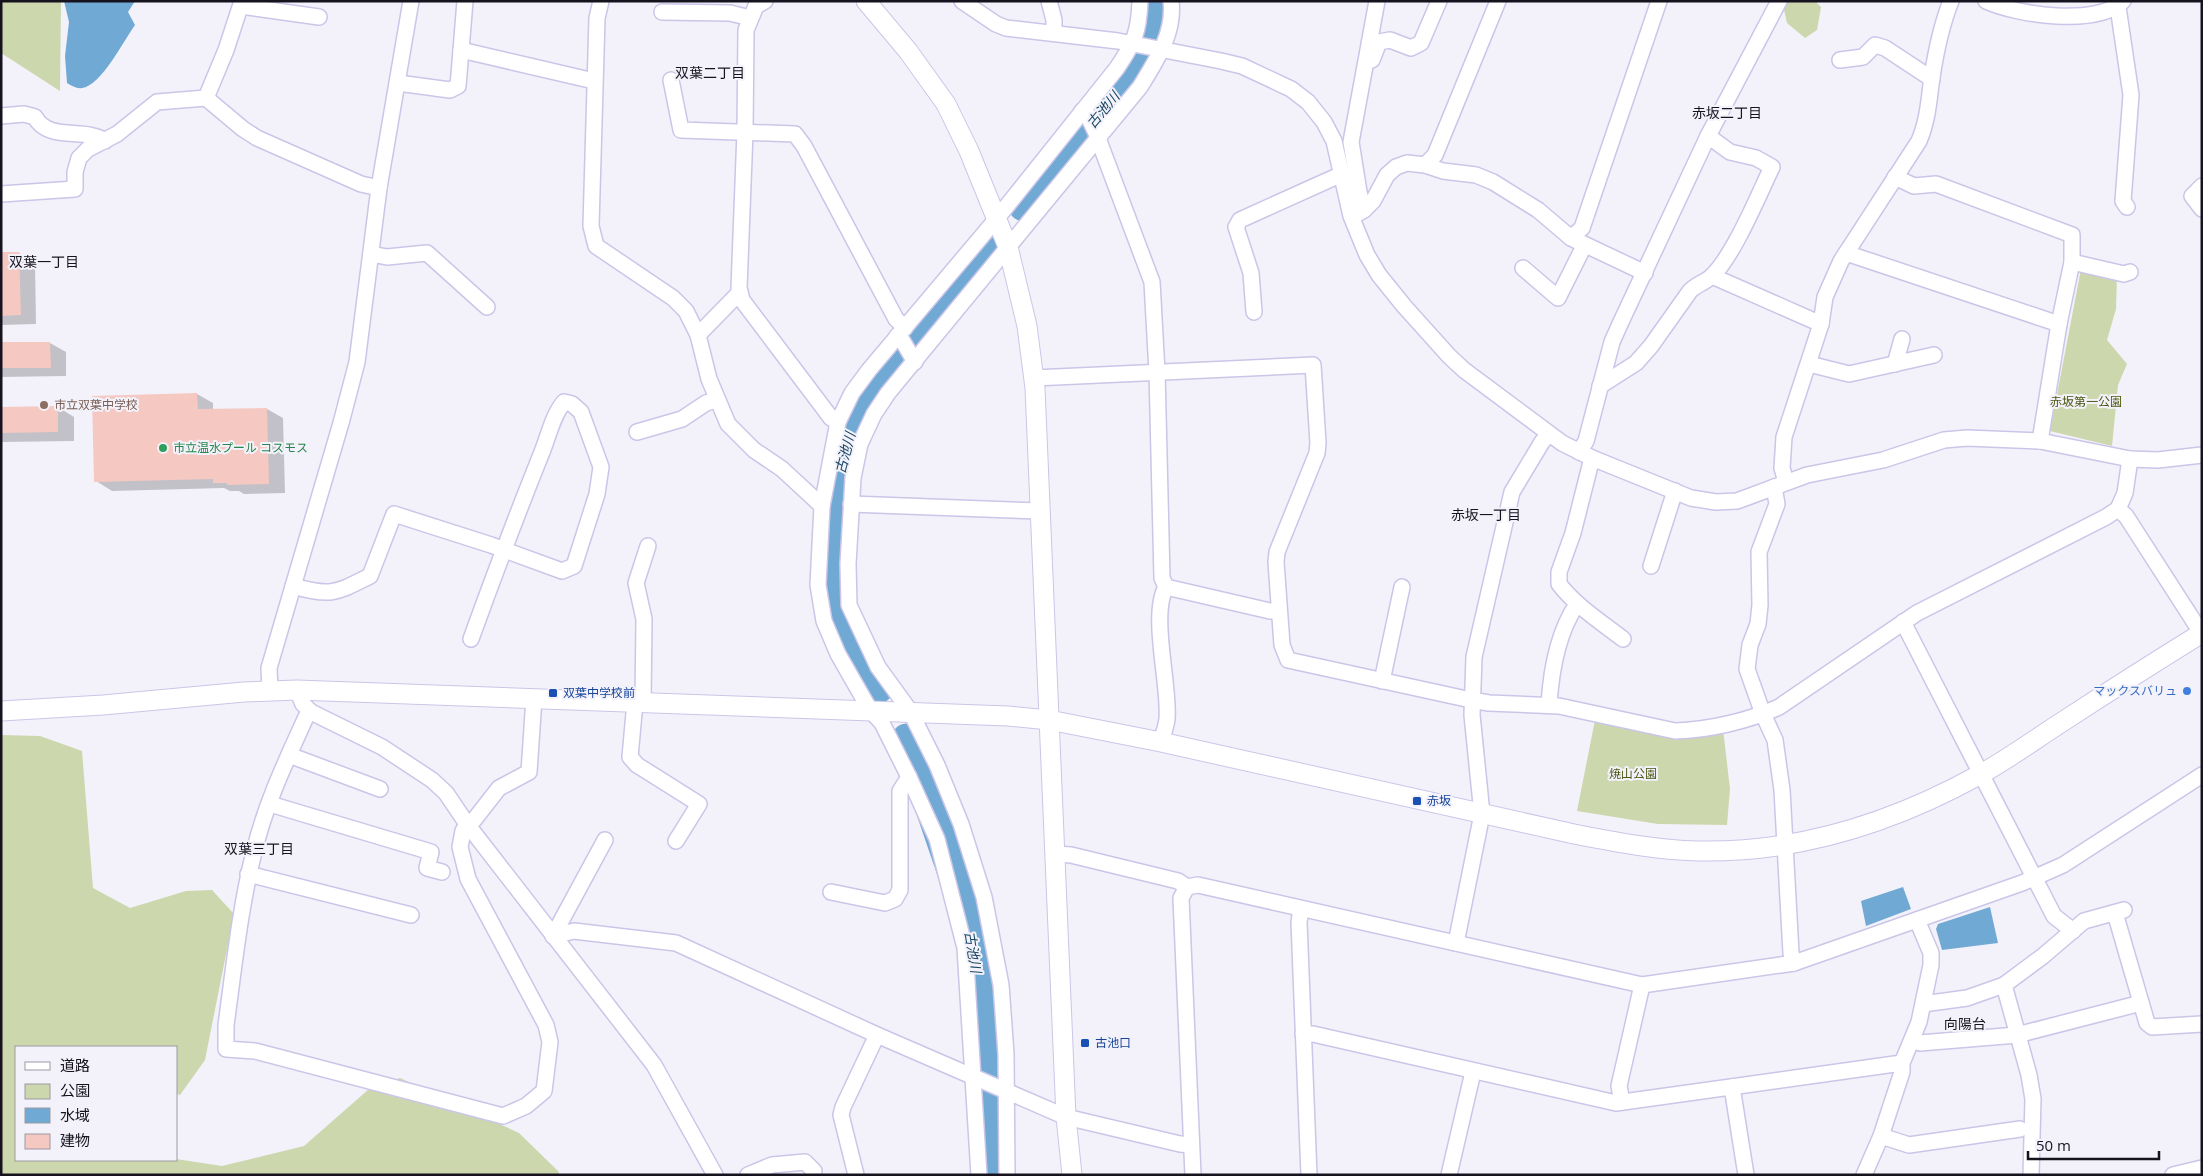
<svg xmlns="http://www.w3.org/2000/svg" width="2203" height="1176" font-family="'Open Sans','Noto Sans JP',sans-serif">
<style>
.green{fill:#ccd7ad}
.water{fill:#6fa9d4}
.shadow{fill:#0003}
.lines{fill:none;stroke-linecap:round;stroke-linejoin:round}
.river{stroke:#6fa9d4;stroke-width:31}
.building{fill:#f5c8c2}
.minor-casing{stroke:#cbc5e8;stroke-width:18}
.tertiary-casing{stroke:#cbc5e8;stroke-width:21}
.minor{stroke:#fff;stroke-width:15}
.tertiary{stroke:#fff;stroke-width:19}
.education-dot{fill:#8d6e63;stroke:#f3f2fa;stroke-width:2}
.leisure-dot{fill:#2e9e5b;stroke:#f3f2fa;stroke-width:2}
.shop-dot{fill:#3f7fe0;stroke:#f3f2fa;stroke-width:2}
.transit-dot{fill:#1a4fb4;stroke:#f3f2fa;stroke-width:2}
.labels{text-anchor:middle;stroke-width:4;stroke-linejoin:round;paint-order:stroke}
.park-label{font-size:12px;fill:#4c5913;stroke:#f3f2fa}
.education-label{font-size:12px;fill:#785e54;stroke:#f3f2fa;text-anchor:start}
.leisure-label{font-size:12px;fill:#27864d;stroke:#f3f2fa;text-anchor:start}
.shop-label{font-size:12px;fill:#366cbe;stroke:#f3f2fa;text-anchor:end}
.transit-label{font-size:12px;fill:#164399;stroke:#f3f2fa;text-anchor:start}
.neighbourhood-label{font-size:14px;fill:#16131f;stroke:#f3f2fa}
.water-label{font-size:14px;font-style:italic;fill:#174462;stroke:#f3f2fa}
</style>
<rect width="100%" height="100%" fill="#f3f2fa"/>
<g class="green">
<path d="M1,1H61L60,91L1,53Z"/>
<path d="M1782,1H1815L1821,7L1817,30L1805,38L1787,23Z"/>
<path d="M2081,269L2117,274L2116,309L2107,340L2127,364L2118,385L2112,446L2050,431Z"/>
<path d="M1595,720L1723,729L1730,789L1727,825L1658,824L1577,811Z"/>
<path d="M1,735L40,736L82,751L93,888L130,908L186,891L212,890L234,914L205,1060L180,1095L176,1094V1047H16V1160L176,1159L222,1166L304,1146L369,1089L400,1078L519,1133L559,1172L558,1175H1Z"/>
</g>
<g class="water">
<path d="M64,1H135L128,12L135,25C124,40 101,86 82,88C77,89 72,86 67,83L65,56L69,22Z"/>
<path d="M1903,887L1911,909L1866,926L1861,901Z"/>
<path d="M1990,907L1998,943L1942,950L1936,929L1938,924Z"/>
</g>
<g class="shadow">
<path d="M19,253L35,263L36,324L1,325V254Z"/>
<path d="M1,343H50L66,352V376L1,377Z"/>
<path d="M197,394L213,403V410L267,409L283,418L285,493L244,494L239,491H230L224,488L112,491L96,481Z"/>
<path d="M58,407L74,417V441L1,442V408Z"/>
</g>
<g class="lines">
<g class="river">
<path d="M1024,206L1137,70C1148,49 1157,26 1156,1"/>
<path d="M878,688L849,643L830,572L834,495L848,436L865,400L987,252"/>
<path d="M907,739L966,911L980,980L985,1027L988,1086L995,1149L994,1175"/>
</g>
</g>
<g class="building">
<path d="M1,252H19L21,315L1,316Z"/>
<path d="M1,342H50L51,368H1Z"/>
<path d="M197,393L198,409L267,408L269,484L227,485V483H213V479L94,482L92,396Z"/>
<path d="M58,406V432L1,433V407Z"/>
</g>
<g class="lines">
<defs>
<g id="minor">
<path d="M601,1L597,18L591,226L596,246L673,298L686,311L698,335L709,379L728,424L754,450L782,469L822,506"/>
<path d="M765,1L756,6L746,30L745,132L739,288L742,300L831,418L838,422"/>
<path d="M962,1L996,24L1006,28L1118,41L1221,61L1242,66L1291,89L1308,102L1324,122L1334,141L1351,216L1367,255L1379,275L1404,306L1449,356L1464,370L1562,443L1592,458L1691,498L1716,502L1737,501L1807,475L1883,460L1944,440L1967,438L2040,441L2130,459L2158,460L2202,455"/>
<path d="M1049,1L1054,20V33"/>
<path d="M1986,1C2017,15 2097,27 2123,1"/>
<path d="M241,6L319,17"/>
<path d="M2118,7L2131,95L2123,201L2127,207"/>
<path d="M662,12L730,13L750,18"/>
<path d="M461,50L465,1"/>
<path d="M1372,60L1379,42L1390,40L1411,48L1421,43L1439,1"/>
<path d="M1840,60L1863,57L1875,45L1885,48L1932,79"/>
<path d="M671,80L681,130L795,134L804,146L896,319L905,328"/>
<path d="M398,83L450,90L458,86L461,50L594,81"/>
<path d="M206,98L226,50L242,1"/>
<path d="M1082,111L1087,114L1096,133L1152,282L1157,372L1162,578L1166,587L1270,611H1279"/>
<path d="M1,116L24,114L35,117C48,142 85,127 105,141"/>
<path d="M1425,165L1435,155L1498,1"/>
<path d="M1895,177L1914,186L1936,184L2072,235V262L2059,324L2040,441"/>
<path d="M2202,186L2192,196L2202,209"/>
<path d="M1,194L75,189V172L79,158L88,149L117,134L157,102L206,98L243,129L257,138L361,184L379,188"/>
<path d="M1364,210L1373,201L1387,175L1396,167L1407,163L1425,165L1443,171L1476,175L1493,182L1538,210L1571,238L1645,273"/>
<path d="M1357,214L1364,210L1359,192L1351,142L1377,1"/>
<path d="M1571,238L1582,228L1659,1"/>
<path d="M1846,253L2059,324"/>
<path d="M371,254L387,257L427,253L487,307"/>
<path d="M2072,262L2124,274L2130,272"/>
<path d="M1523,268L1558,298L1584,246"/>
<path d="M1712,276L1821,324"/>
<path d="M1254,312L1251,273L1236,227L1240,220L1342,174"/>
<path d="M698,335L740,292"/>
<path d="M897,336L902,340L915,362"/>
<path d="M1809,364L1849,374L1934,355"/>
<path d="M1895,364L1902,339"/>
<path d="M1034,378L1313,365L1318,443L1317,453L1277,552L1276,562L1282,645L1288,660L1471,700L1489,703L1559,706L1675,731C1709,730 1748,721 1779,707L1917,613L2106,517L2118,509"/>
<path d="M1600,386L1636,363L1651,346L1690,291C1697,284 1706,282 1712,276C1734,255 1758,196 1772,167L1756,158L1730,152L1708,136"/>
<path d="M637,432L682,419L706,403L716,400"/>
<path d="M1579,452L1586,441L1612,342L1620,324L1708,136L1779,1"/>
<path d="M1592,458L1573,533L1559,572V584C1576,606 1601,622 1623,639"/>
<path d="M2130,459L2125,493L2118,509L2126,516L2202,634"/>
<path d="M1786,482L1782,468L1784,437L1821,324L1825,297L1841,261L1919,141C1928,120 1929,99 1932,77C1936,51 1941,26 1951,1"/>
<path d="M1774,487L1777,504L1759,552L1760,605L1758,624L1750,645L1747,669L1763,714L1775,740L1782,790L1791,953L1794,963"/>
<path d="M851,504L1039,511"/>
<path d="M1651,566L1675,491"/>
<path d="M293,586C331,597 336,593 370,576L394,514L491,545L562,571L574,566L597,494L601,467L581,412L572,404L564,402C552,416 548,439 540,457C516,517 493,578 471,639"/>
<path d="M1903,622L2054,916L2073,931"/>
<path d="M1382,681L1402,587"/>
<path d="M297,690L303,704L311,712L382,747L432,780L446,793L467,824L654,1065L715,1175"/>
<path d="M270,691L269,668L341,423L357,362L379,188L411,1"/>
<path d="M635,702L630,757L637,765L699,804L676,841"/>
<path d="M643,702L644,619L636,583L648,546"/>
<path d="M1549,705C1551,671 1558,632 1577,604"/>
<path d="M311,712L306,717C286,761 265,805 254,852C240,908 234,967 226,1025V1049L255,1051L503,1116L526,1106L544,1091L550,1042L546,1025L468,879L460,847L463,831L467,824L474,820L499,788L529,772L534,698"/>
<path d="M1161,742C1163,735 1166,727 1167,719C1170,686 1150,615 1166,587"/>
<path d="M289,755L380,789"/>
<path d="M270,804L431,852L427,868L442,872"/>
<path d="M1055,854L1071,855L1178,881L1187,887L1198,885L1642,985L1794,963L2022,883L2063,865L2202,775"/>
<path d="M248,874L411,915"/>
<path d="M1187,887L1181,898L1193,1175"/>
<path d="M831,892L885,903L895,899L900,890V791L909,777"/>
<path d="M1301,909L1299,922L1309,1175"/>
<path d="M2115,913L2147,1023L2152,1027L2202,1024"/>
<path d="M553,936L574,931L676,943L877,1035L1066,1117L1180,1144L1191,1145"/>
<path d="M553,936L605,840"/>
<path d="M1456,943L1482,814L1472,715L1474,657L1512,492L1542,442L1549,434"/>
<path d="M1923,1004L1967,998L2004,985"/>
<path d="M1303,1034H1313L1616,1103L1902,1063"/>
<path d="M1912,1040L1920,1043L2017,1035L2141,1003"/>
<path d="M1732,1087L1746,1175"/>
<path d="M1622,1102L1619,1086L1642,985"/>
<path d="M1881,1136L1909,1145L2020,1129"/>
<path d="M748,1175L772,1165L805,1162L814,1171"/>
<path d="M856,1175L841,1115L843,1107L877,1035"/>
<path d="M979,1175L965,948L937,839L909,777L882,723L870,710L838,654L824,621L818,585L822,506L838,422L852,393L869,370L998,217L1117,68C1134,43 1139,32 1140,1"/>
<path d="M1007,1175L1006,1054L1001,985L984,897L961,824L937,765L910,711L878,667L849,605L848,564L853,478L860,444L874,414L888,393L1140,87C1156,61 1175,33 1171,1"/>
<path d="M1449,1175L1473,1072"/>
<path d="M1864,1175L1881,1136L1902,1072V1063L1919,1022L1931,965V953L1917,920"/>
<path d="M2031,1175L2033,1099L2029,1075L2004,985L2043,956L2084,921L2124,910"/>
<path d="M2173,1175L2202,1168"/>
</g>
<g id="tertiary">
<path d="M866,1L908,51L946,104L969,151L1008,247L1027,326L1035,388L1066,1117L1072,1175"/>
<path d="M1,711L103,705L244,692L297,690L1008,716L1049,720L1161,742L1574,834C1615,842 1656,850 1698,851C1798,853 1892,823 1979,775C2007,760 2034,740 2062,722C2108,692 2155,662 2202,633"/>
</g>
</defs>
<use href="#minor" class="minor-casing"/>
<use href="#tertiary" class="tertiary-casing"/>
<use href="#minor" class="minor"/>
<use href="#tertiary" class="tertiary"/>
</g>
<circle class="education-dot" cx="44" cy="405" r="5"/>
<circle class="leisure-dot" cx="163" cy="448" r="5"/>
<circle class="shop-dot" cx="2187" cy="691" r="5"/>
<g class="transit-dot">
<rect x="548" y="688" width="10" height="10" rx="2.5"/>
<rect x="1412" y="796" width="10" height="10" rx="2.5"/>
<rect x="1080" y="1038" width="10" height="10" rx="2.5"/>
</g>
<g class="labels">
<g class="park-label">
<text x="2086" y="406">赤坂第一公園</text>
<text x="1633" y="778">焼山公園</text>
</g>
<g class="education-label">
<text x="54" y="409">市立双葉中学校</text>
</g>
<g class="leisure-label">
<text x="173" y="452">市立温水プール コスモス</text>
</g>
<g class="shop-label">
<text x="2177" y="695">マックスバリュ</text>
</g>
<g class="transit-label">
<text x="563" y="697">双葉中学校前</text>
<text x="1427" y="805">赤坂</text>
<text x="1095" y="1047">古池口</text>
</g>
<g class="neighbourhood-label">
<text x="710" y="78">双葉二丁目</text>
<text x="1727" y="118">赤坂二丁目</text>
<text x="44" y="267">双葉一丁目</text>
<text x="1486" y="520">赤坂一丁目</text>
<text x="259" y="854">双葉三丁目</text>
<text x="1965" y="1029">向陽台</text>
</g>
<g class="water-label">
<text transform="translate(1103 110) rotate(-50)" y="5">古池川</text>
<text transform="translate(845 453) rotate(-75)" y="5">古池川</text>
<text transform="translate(973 952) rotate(81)" y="5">古池川</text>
</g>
</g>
<rect width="2203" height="1176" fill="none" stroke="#16131f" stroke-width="5"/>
<rect x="15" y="1046" width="162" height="115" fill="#f3f2fa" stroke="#9b99a2"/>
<rect x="25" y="1062" width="25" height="8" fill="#ffffff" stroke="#9b99a2"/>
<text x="60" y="1071" font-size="15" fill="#16131f">道路</text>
<rect x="25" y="1084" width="25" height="15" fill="#ccd7ad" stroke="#9b99a2"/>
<text x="60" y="1096" font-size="15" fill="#16131f">公園</text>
<rect x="25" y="1108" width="25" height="15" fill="#6fa9d4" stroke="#9b99a2"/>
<text x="60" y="1121" font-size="15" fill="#16131f">水域</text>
<rect x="25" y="1134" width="25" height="15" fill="#f5c8c2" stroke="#9b99a2"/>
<text x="60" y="1146" font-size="15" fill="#16131f">建物</text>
<path d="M2028 1151v8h131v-8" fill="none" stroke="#16131f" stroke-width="2.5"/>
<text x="2036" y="1151" font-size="15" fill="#16131f" stroke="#f3f2fa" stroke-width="4" paint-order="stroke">50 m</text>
</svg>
